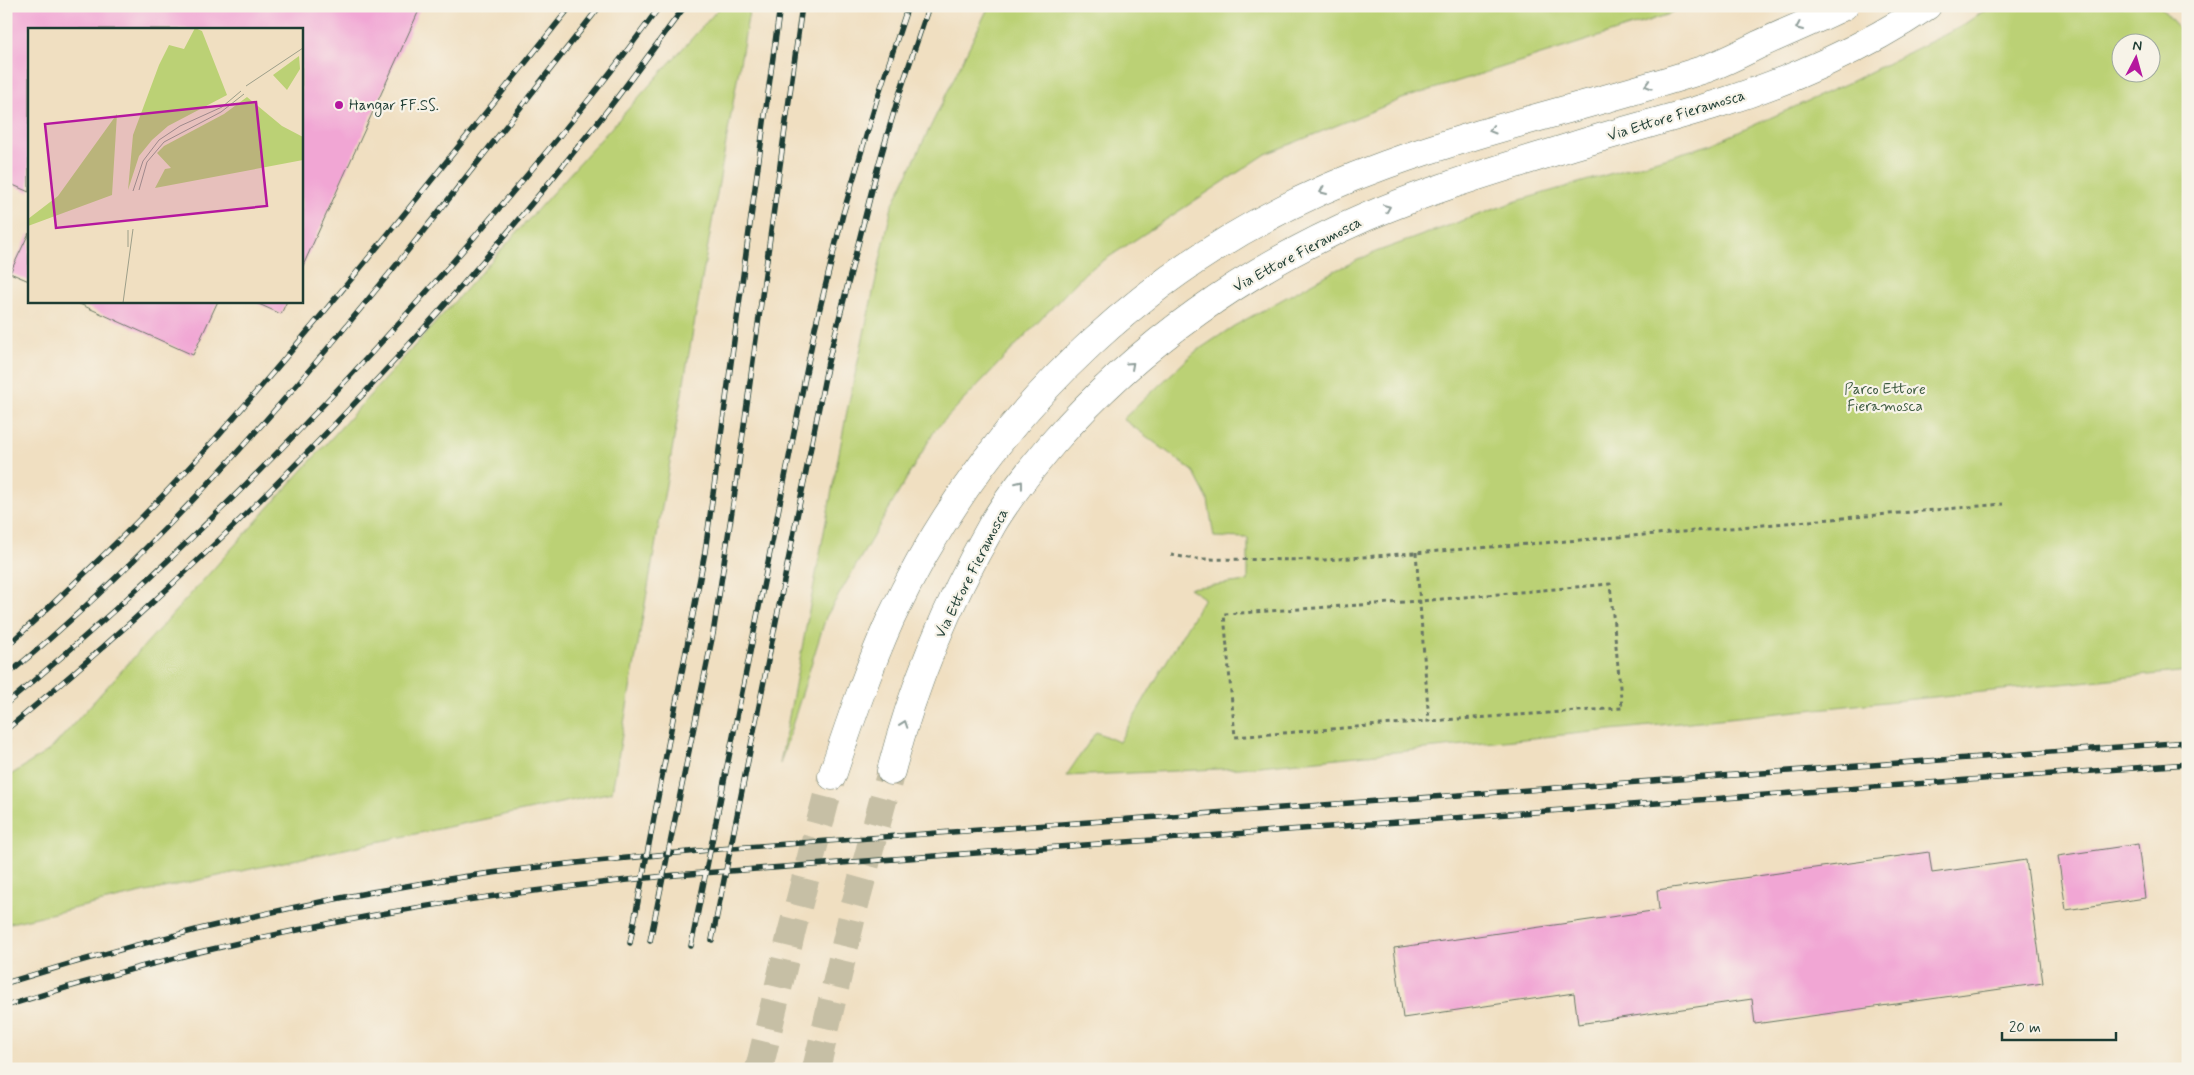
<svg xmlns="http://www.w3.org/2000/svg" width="2194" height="1075" font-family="Mynerve,sans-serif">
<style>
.green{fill:#bbd175;stroke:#6d8754;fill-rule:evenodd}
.building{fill:#f1a6d4}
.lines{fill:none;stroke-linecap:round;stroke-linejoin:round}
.tertiary-tunnel{stroke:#c6bfa5;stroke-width:28;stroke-dasharray:28 14;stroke-linecap:butt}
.tertiary-casing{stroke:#687665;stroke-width:29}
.path{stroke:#687665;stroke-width:3;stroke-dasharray:4 4;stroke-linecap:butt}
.tertiary{stroke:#fff;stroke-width:28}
.rail-casing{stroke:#1f3d34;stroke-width:5.5}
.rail{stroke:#f7f3e8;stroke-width:4;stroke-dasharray:11;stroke-linecap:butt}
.oneway{stroke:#8f9e9a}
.poi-dot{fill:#b5179e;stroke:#f7f3e8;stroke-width:2}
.labels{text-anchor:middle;stroke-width:4.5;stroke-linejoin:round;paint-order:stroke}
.poi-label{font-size:15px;fill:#1f3d34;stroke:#f7f3e8;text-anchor:start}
.street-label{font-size:15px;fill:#1f3d34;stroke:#f7f3e8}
.park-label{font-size:15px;fill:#3e5b41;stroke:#f7f3e8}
.inset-road{fill:none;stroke:#9c9e89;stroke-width:1}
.view{fill:#b5179e;fill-opacity:0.15;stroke:#b5179e;stroke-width:2.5}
.inset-edge{fill:none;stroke:#1f3d34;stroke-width:2.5}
</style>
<rect width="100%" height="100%" fill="#f7f3e8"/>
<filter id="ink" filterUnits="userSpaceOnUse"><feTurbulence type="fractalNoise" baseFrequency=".02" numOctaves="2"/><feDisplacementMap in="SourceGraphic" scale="10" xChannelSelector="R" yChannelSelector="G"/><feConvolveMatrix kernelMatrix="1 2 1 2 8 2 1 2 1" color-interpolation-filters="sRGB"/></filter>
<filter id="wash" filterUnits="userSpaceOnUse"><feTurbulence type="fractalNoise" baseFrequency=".0096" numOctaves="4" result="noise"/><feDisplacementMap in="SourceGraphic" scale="20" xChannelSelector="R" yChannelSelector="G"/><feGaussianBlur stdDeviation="1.12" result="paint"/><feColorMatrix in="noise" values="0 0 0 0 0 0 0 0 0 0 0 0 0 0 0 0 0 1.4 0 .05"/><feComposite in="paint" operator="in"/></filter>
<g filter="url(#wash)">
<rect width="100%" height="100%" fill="#f0dfc1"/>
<g class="green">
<path d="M721,6H750L612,792L190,882L6,924V778L51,749Z"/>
<path d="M989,6H1685L1670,14L1402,99L1266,154L1086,272L935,430L826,617L780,764L847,411L892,206Z"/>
<path d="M1991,6H2160L2188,39V671L1240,768L1066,776L1096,732L1119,742L1204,598L1189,588L1248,581V538L1214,537L1208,500L1193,471L1123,419L1195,352L1234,326L1334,271L1373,253L1517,201L1712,144L1850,82L1960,27ZM2122,42H2152V72H2122Z"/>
</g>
<g id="blocks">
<g class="building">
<path d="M10,6H421L301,270V29H29V192L6,182V15Z"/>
<path d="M29,233V281L10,273Z"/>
<path d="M73,301H218L193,355Z"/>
<path d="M252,301H287L281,314Z"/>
<path d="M2138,844L2145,898L2066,910L2058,856Z"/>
<path d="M1929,852L1932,873L2026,860L2043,983L1755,1024L1752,999L1578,1024L1574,993L1403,1018L1394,948L1659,910L1657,890Z"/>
</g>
</g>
</g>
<g filter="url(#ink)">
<use href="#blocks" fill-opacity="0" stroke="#687665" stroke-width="1"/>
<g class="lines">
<g class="tertiary-tunnel">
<path d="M759,1069L791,934L832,776"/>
<path d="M816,1069L853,912L891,771"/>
</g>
<defs>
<g id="tertiary">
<path d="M891,771C913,686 948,602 992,525C1009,496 1031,469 1053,443C1138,345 1247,268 1366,217C1433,188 1503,168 1573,146C1620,131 1669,119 1717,104C1788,82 1865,48 1927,6"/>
<path d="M832,776C850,722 868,669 891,618C991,406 1164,244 1385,165C1489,127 1597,104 1702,70C1721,64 1740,54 1758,45C1786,32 1816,20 1844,6"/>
</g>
</defs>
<use href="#tertiary" class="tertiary-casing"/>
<g class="path">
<path d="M1416,552L1429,721L1235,737L1224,614L1420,601L1610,584L1622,708L1429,721"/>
<path d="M1171,555L1196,559L1325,560L1695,531L2003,504"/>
</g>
<use href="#tertiary" class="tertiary"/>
<defs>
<g id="rail">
<path d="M2187,6L2188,7"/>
<path d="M6,647C81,578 155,508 222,431C343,294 456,149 571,6"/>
<path d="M6,676C235,487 417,238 600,6"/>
<path d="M6,704C167,571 314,421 451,264C523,181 595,96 660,6"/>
<path d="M6,730C224,550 422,344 598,122C628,84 656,45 685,6"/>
<path d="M712,940L828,362L877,170L898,98L929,6"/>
<path d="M650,941L713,634L735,491L802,6"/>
<path d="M630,943L705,552L780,6"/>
<path d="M691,946L815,328L843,214L877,99L908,6"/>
<path d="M6,983C141,941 279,907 418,884C518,867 619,859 719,849L2188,742"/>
<path d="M6,1006C138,964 273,932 410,909C498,894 587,884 676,875L2188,764"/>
</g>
</defs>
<use href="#rail" class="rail-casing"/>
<use href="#rail" class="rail"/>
</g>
<defs><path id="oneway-chevron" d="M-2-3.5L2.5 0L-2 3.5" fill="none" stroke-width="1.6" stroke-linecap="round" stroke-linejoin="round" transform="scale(1.25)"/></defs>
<g class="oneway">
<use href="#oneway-chevron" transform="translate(1799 27) rotate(156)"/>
<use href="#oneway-chevron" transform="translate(1648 85) rotate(164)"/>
<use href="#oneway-chevron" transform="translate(1492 130) rotate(163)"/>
<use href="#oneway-chevron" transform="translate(1323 191) rotate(156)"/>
<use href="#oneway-chevron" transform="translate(1387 208) rotate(-22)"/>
<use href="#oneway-chevron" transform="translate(1131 365) rotate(-42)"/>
<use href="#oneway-chevron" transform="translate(1020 484) rotate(-52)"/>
<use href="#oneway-chevron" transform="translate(904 724) rotate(-71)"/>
</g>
</g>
<circle class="poi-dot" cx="339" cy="105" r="5"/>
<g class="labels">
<g class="poi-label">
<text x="349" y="110">Hangar FF.SS.</text>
</g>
<g class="street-label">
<text transform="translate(1676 115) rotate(-17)" y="5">Via Ettore Fieramosca</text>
<text transform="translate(1297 254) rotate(-28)" y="5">Via Ettore Fieramosca</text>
<text transform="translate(971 573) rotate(-63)" y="5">Via Ettore Fieramosca</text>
</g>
<g class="park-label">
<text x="1885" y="394">Parco Ettore<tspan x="1885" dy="17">Fieramosca</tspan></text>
</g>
</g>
<g transform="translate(28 28)">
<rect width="275" height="275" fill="#f0dfc1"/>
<path d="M167,0L174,3L199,67L140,98L124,112L111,128L100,162L105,107L131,37L141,17L156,21ZM271,28L272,41L259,62L245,47ZM219,69L254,98L275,109V132L127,160L137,141L143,140L129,125L136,118L196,86ZM89,86L84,167L0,198V191L30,168Z" fill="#bbd175"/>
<path class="inset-road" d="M218,58L275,20M111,162L119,134L136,114L193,84L216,66M105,163L115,133L131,112L152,98L194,79L213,63M100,219V202M95,275L105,201"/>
<path class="view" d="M228,74L239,178L28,200L17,96Z"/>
<rect width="275" height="275" class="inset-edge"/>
</g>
<rect width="2194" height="1075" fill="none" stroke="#f7f3e8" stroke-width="25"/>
<g transform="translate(2136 58) rotate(6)"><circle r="24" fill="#f7f3e8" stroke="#a1aaa0"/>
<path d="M0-4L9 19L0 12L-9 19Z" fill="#b5179e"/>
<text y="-8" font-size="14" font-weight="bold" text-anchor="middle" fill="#1f3d34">N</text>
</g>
<path d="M2002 1032v8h114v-8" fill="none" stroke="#1f3d34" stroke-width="2.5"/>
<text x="2009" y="1032" font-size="15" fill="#1f3d34" stroke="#f7f3e8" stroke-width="4" paint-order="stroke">20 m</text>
</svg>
